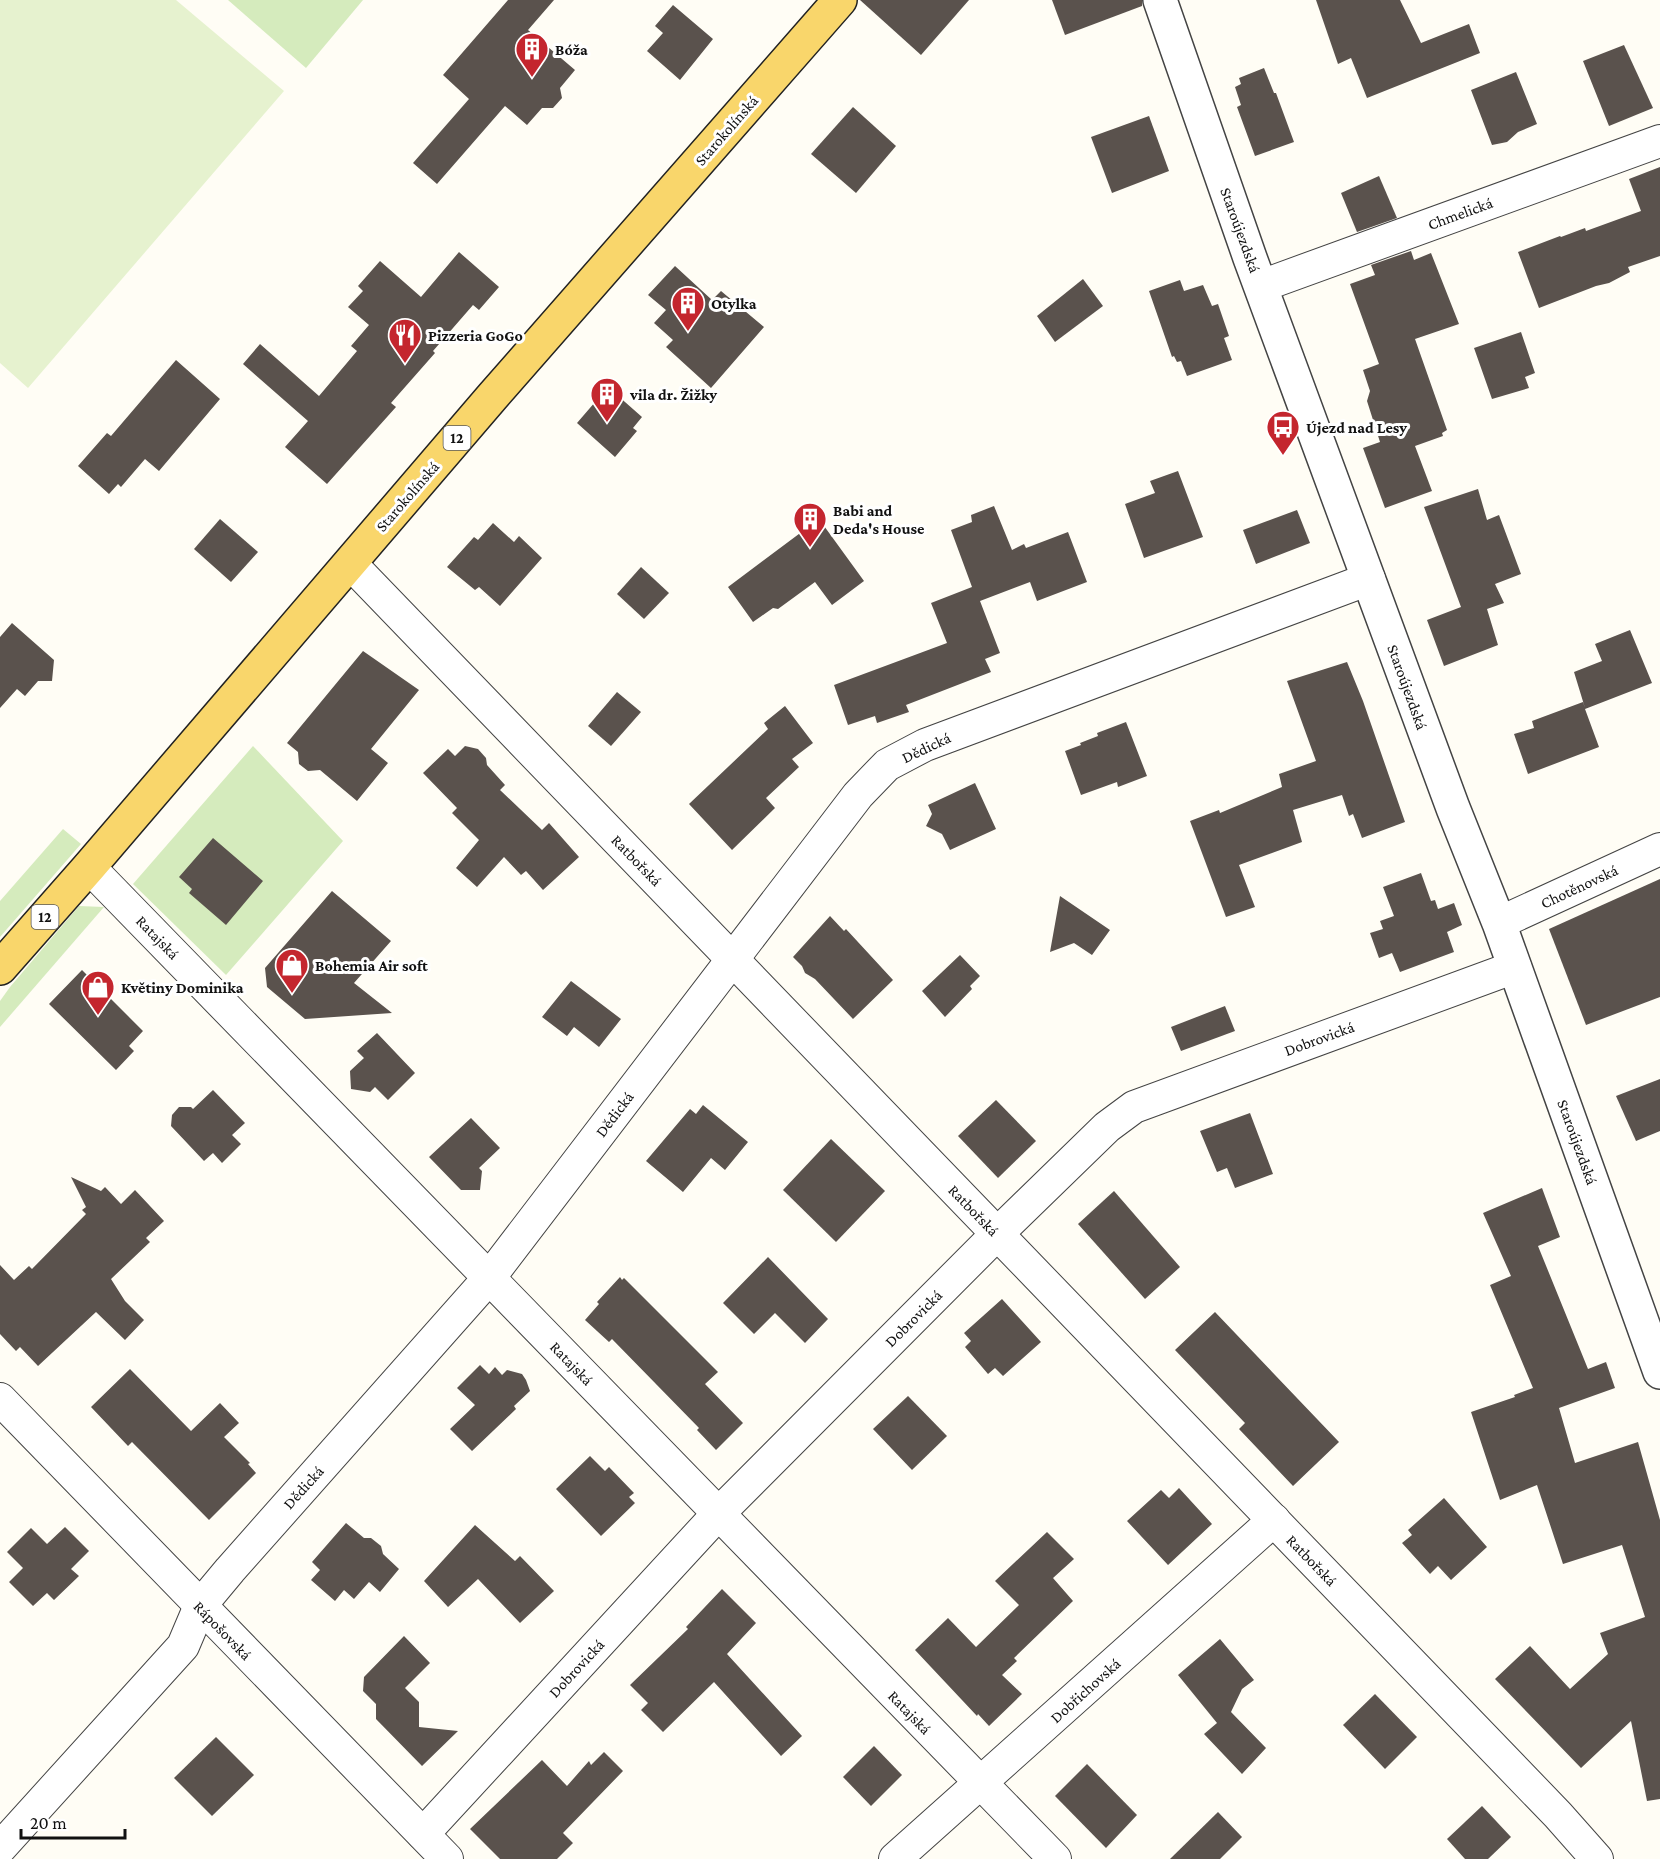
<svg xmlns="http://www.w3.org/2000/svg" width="1660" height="1859" font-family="'Crimson Pro',serif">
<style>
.green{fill:#d5ebbd}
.pitch{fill:#e6f2cf}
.building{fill:#5a524d}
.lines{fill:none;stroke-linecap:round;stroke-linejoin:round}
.minor-casing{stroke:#444;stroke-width:34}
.tertiary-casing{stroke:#444;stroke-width:36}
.primary-casing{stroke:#222;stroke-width:36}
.minor{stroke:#fff;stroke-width:32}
.tertiary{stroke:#fff;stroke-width:33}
.primary{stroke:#f9d66b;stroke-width:33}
.labels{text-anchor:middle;stroke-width:6;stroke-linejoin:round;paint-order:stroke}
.shield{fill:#fff;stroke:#585858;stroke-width:1.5}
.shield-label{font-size:15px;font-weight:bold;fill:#111}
.poi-label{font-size:16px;font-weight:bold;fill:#111;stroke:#fff;text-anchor:start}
.street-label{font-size:16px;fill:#111;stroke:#fff}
</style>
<rect width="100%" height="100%" fill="#fffdf5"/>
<g class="green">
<path d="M228,0H363L306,68Z"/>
<path d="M253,746L343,841L226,975L133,884Z"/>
<path d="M63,829L81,844L0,937V901Z"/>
<path d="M79,906L104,907L0,1027V1001L10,987Z"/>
</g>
<path class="pitch" d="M0,0H176L284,91L28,388L0,363Z"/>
<g class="building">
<path d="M508,0H554L528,30L575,70L560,88L562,98L553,108H542L527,125L505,106L437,184L413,163L469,99L443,75Z"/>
<path d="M860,0H969L921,55Z"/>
<path d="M1052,0H1142V6L1065,35Z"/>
<path d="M1316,0H1400L1421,43L1469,24L1480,53L1367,98L1351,58L1338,64Z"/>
<path d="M673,5L713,39L680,80L647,51L663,33L655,26Z"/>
<path d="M1624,45L1653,108L1609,126L1583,61Z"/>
<path d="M1264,68L1274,93H1276L1294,142L1255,156L1237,107L1241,105L1235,87L1241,84L1239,78Z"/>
<path d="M1516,72L1537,124L1518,132L1507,142L1492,145L1471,90Z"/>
<path d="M853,107L896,146L856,193L811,154Z"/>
<path d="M1149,116L1169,171L1112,193L1091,137Z"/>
<path d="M1660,167V256L1628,267L1630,272L1609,283L1596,286L1539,308L1518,252L1560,236L1561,237L1585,228L1586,231L1641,211L1629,179Z"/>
<path d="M1379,176L1397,218L1357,232L1341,193Z"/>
<path d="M1411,251L1414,260L1431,253L1459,324L1415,339L1447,430L1442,433L1443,436L1415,446L1432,491L1385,508L1363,448L1380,442L1367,401L1370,391L1363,370L1379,364L1350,284L1375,275L1371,265Z"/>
<path d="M459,252L499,287L479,310L473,305L433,351L435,353L391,403L396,407L327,484L285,447L308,421L243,364L260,344L319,396L357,351L351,346L369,325L348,307L363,291L358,286L380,261L421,297Z"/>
<path d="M675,266L712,300L721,291L764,327L711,388L666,347L673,340L654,323L666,310L648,295Z"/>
<path d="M1083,279L1103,306L1055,342L1037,316Z"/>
<path d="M1180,280L1184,291L1203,285L1212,306L1218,304L1229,336L1224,338L1232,360L1187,376L1181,361L1177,362L1174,356L1172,357L1149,291Z"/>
<path d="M1521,332L1535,373L1525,377L1529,388L1492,399L1474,348Z"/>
<path d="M176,360L220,399L159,471L145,459L121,487L118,484L109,494L78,466L107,433L111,436Z"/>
<path d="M608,387L642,417L633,428L637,431L615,457L577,423Z"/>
<path d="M1178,471L1203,537L1144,558L1125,504L1155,493L1150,481Z"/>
<path d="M1478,489L1487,520L1499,515L1521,574L1495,584L1504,603L1487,609L1498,645L1444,666L1427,620L1461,607L1424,507Z"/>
<path d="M994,506L1012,550L1024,544L1026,548L1068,532L1087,582L1037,601L1030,582L980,601L1000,653L985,659L991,672L906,705L909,712L877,723L875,716L848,725L834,685L947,643L931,603L972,587L951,530L972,522L971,515Z"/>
<path d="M1297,510L1310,543L1256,564L1243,530Z"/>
<path d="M220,519L258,552L231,582L194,549Z"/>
<path d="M819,519L864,581L832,605L815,582L778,609L773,608L753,622L728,587Z"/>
<path d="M493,523L514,542L519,536L542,558L500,606L479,587L475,590L447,567L474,537L478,540Z"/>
<path d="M641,567L669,593L644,619L617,594Z"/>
<path d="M12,623L54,660L52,681H38L25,696L17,689L0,708V637Z"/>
<path d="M1630,630L1652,683L1585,709L1599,747L1528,774L1514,734L1534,728L1532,721L1583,702L1585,708L1574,672L1602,661L1595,644Z"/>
<path d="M363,651L419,690L371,749L388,763L357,801L320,770L308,771L299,764L298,752L287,743Z"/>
<path d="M1347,662L1363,701L1405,822L1362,838L1353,814L1349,816L1342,795L1293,810L1302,842L1239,865L1255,907L1226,917L1190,821L1219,810L1220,813L1282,787L1279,774L1316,761L1287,681Z"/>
<path d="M617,692L641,712L611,746L588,726Z"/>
<path d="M785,706L813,743L792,759L799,767L766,798L775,808L732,850L689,804L768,729L764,723Z"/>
<path d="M1126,722L1147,776L1118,787L1117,782L1081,795L1065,751L1081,745L1080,743L1098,736L1097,733Z"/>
<path d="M465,746L478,749L486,758L487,765L505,785L500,790L542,830L549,823L579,857L543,890L526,871L521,875L504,857L477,887L456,868L479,840L452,813L457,808L423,773L448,749L455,756Z"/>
<path d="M975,783L996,829L950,850L942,834L926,826L932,814L928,805Z"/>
<path d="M213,838L263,881L226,925L189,893L192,889L179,877Z"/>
<path d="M1421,873L1431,901L1435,900L1438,909L1454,903L1462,925L1447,932L1454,952L1400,972L1392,953L1379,958L1370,933L1383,929L1380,921L1394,916L1383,887Z"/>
<path d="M1660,879V997L1586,1025L1549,929Z"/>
<path d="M332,891L391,941L354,983L392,1013L305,1019L267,987L265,968Z"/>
<path d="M1060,896L1110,930L1092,955L1074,943L1050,952Z"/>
<path d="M830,916L844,931L846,929L893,980L853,1019L815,979L805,973L802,966L793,957Z"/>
<path d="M960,955L980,976L970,986L972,989L945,1017L922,991Z"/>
<path d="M82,970L143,1031L129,1046L134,1051L116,1070L49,1004Z"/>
<path d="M571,981L621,1019L599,1047L574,1027L567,1036L542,1017Z"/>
<path d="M1225,1006L1235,1031L1181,1051L1171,1027Z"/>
<path d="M377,1033L415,1073L388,1100L375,1087L370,1092L351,1089L350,1071L364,1058L357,1051Z"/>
<path d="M1660,1079V1131L1636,1141L1616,1096Z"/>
<path d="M213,1090L245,1123L232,1135L241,1144L222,1163L213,1153L204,1161L171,1126L172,1115L179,1107H191L193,1109Z"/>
<path d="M996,1100L1036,1141L998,1178L958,1136Z"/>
<path d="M703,1105L748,1142L725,1170L711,1158L683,1192L646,1161L690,1109L696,1114Z"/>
<path d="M1250,1113L1273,1174L1235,1188L1227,1168L1217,1172L1200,1131Z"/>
<path d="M471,1118L500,1148L479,1168L482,1171L480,1190H461L429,1157Z"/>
<path d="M831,1139L885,1191L836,1242L783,1190Z"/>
<path d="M71,1177L101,1191L105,1187L121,1204L135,1190L164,1221L146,1238L150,1242L111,1279L125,1301L144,1320L125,1340L96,1312L38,1366L20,1347L16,1351L0,1334V1265L14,1280L29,1266L32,1269L86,1214L82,1210L86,1207Z"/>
<path d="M1542,1188L1560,1237L1538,1246L1588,1369L1606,1362L1615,1388L1559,1408L1575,1463L1638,1442L1660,1520V1799L1647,1801L1631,1721L1581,1768L1495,1679L1530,1646L1570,1689L1608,1654L1600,1633L1645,1617L1622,1545L1563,1564L1537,1485L1500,1500L1471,1412L1515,1397L1514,1395L1533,1388L1490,1285L1511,1276L1483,1213Z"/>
<path d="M1114,1191L1180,1267L1145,1299L1078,1224Z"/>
<path d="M768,1257L828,1319L805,1343L775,1313L754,1334L723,1303Z"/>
<path d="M620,1277L622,1280L624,1278L718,1372L705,1384L743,1423L716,1450L697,1430L699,1428L612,1339L609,1342L585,1320L599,1304L597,1302Z"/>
<path d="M1002,1299L1041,1342L1003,1376L995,1368L988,1374L965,1347L971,1341L964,1333Z"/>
<path d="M1215,1312L1339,1442L1293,1486L1239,1429L1245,1423L1175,1350Z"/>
<path d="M480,1365L489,1374L495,1367L502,1375L507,1370L522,1374L526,1380L530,1391L514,1406L516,1409L472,1451L450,1429L475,1405L457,1388Z"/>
<path d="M130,1369L191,1431L220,1403L239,1423L224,1437L250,1463L248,1464L256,1473L209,1520L132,1442L128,1446L91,1407Z"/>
<path d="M908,1396L947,1436L912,1470L873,1429Z"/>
<path d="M590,1456L605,1471L609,1467L634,1493L629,1497L635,1503L601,1536L556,1489Z"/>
<path d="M1179,1488L1212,1524L1168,1565L1127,1521L1161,1490L1169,1498Z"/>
<path d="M1444,1498L1487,1547L1451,1580L1438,1566L1430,1574L1402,1543L1412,1535L1408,1530Z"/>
<path d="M346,1523L364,1538H371L381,1546L383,1554L399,1569L380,1592L369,1582L354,1599L344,1590L335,1601L311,1580L320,1570L312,1562Z"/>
<path d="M475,1525L515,1561L520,1556L554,1591L520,1623L478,1579L448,1607L424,1581Z"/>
<path d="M65,1527L89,1551L71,1569L79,1576L54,1600L47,1593L33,1606L9,1582L23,1568L7,1552L31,1528L47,1544Z"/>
<path d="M1047,1532L1074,1559L1053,1578L1073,1601L1014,1658L1017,1661L1002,1675L1022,1694L989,1726L978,1714L977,1716L915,1650L948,1618L976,1647L1019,1605L995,1581Z"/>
<path d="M722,1589L756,1623L727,1654L802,1736L781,1756L714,1682L663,1732L641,1710L648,1703L630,1685L688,1629L686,1627Z"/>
<path d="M404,1636L430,1663L405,1688L419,1702V1727L458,1731L422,1766L376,1719V1704L363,1691L364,1677Z"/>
<path d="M1220,1639L1254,1680L1242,1689L1231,1712L1266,1748L1242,1774L1204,1734L1217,1723L1178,1675Z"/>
<path d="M1375,1694L1417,1737L1385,1769L1343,1725Z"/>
<path d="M216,1737L254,1775L212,1816L174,1778Z"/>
<path d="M874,1746L902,1775L871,1806L843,1777Z"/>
<path d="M604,1752L623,1771L563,1833L573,1843L557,1859H500L470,1829L542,1760L567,1786L589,1761L591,1765Z"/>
<path d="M1087,1764L1137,1815L1106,1848L1055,1796Z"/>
<path d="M1482,1806L1511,1837L1488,1859H1465L1447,1839Z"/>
<path d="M1218,1812L1242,1837L1220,1859H1170Z"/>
</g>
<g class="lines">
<defs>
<g id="minor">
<path d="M1261,286L1660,141"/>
<path d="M350,563L1558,1815L1597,1859"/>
<path d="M89,867L1055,1859"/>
<path d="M1499,923L1660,849"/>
<path d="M0,1399L447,1859"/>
<path d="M423,1834L718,1514L997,1234L1107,1127L1134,1107L1515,967"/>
<path d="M0,1848L183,1646L200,1606L230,1570L489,1278L858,795L887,765L925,745L1369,579"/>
<path d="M895,1859L1274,1520"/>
</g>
<path id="tertiary" d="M1160,0L1250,258L1453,808L1499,923L1660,1372"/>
<path id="primary" d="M0,968L89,867L492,397L840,0"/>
</defs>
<use href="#minor" class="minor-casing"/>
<use href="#tertiary" class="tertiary-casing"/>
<use href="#primary" class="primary-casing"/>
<use href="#minor" class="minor"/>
<use href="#tertiary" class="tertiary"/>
<use href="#primary" class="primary"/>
</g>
<defs>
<symbol id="building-pin" viewBox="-11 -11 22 30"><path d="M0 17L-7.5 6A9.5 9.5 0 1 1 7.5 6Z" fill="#c4262e" stroke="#fff"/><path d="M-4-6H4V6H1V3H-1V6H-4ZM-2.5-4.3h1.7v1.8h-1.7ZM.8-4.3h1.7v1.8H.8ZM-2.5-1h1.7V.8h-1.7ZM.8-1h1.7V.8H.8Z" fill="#fff"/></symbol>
<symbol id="restaurant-pin" viewBox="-11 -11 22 30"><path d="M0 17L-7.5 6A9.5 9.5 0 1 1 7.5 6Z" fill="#c4262e" stroke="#fff"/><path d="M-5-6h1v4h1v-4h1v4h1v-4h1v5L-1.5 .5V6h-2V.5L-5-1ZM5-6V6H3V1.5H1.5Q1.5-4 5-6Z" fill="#fff"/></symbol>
<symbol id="bus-pin" viewBox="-11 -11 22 30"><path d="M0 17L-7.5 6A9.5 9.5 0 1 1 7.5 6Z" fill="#c4262e" stroke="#fff"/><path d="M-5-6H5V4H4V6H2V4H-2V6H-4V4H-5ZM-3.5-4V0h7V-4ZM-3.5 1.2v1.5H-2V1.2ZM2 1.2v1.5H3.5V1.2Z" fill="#fff"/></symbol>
<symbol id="shop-pin" viewBox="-11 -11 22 30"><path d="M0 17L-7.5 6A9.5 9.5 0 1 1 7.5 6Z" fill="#c4262e" stroke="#fff"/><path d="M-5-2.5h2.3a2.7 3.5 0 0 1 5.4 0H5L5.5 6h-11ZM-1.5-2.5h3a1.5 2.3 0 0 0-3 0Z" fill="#fff"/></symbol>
</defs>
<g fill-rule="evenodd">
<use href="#building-pin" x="513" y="30" width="38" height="52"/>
<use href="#building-pin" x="669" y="284" width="38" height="52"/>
<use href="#restaurant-pin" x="386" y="316" width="38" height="52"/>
<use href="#building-pin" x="588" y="375" width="38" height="52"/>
<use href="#bus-pin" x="1264" y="408" width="38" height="52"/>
<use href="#building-pin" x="791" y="500" width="38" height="52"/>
<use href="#shop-pin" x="273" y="946" width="38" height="52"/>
<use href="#shop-pin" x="79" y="968" width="38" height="52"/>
</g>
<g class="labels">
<g class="shield">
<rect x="443.5" y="426" width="27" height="24" rx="4.5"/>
<rect x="31.5" y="905" width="27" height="24" rx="4.5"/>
</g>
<g class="shield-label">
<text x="457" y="443">12</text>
<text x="45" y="922">12</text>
</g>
<g class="poi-label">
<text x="555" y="55">Bóža</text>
<text x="711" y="309">Otylka</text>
<text x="428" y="341">Pizzeria GoGo</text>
<text x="630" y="400">vila dr. Žižky</text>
<text x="1306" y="433">Újezd nad Lesy</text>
<text x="833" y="516">Babi and<tspan x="833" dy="18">Deda's House</tspan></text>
<text x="315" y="971">Bohemia Air soft</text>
<text x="121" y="993">Květiny Dominika</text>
</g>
<g class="street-label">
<text transform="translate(726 130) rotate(-49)" y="6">Starokolínská</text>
<text transform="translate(1460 213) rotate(-20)" y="6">Chmelická</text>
<text transform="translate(1241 230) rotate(70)" y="6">Staroújezdská</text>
<text transform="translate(407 496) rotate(-49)" y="6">Starokolínská</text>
<text transform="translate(1408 687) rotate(70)" y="6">Staroújezdská</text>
<text transform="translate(926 747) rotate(-25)" y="6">Dědická</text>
<text transform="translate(637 860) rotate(46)" y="6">Ratbořská</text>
<text transform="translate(1579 886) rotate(-25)" y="6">Chotěnovská</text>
<text transform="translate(158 937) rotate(46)" y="6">Ratajská</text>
<text transform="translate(1319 1038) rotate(-20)" y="6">Dobrovická</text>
<text transform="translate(614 1114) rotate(-53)" y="6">Dědická</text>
<text transform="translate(1578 1142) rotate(70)" y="6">Staroújezdská</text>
<text transform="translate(974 1210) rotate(46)" y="6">Ratbořská</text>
<text transform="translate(913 1318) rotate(-45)" y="6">Dobrovická</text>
<text transform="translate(572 1363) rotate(46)" y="6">Ratajská</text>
<text transform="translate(303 1487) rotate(-48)" y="6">Dědická</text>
<text transform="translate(1312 1560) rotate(46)" y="6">Ratbořská</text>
<text transform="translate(223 1630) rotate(46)" y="6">Rápošovská</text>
<text transform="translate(576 1668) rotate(-47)" y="6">Dobrovická</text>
<text transform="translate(1085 1690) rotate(-42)" y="6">Dobřichovská</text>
<text transform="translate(910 1712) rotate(46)" y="6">Ratajská</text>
</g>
</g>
<path d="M21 1829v9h104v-9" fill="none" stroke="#111111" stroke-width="3"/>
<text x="30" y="1829" font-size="18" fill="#111111" stroke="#ffffff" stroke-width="4.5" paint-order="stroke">20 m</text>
</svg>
